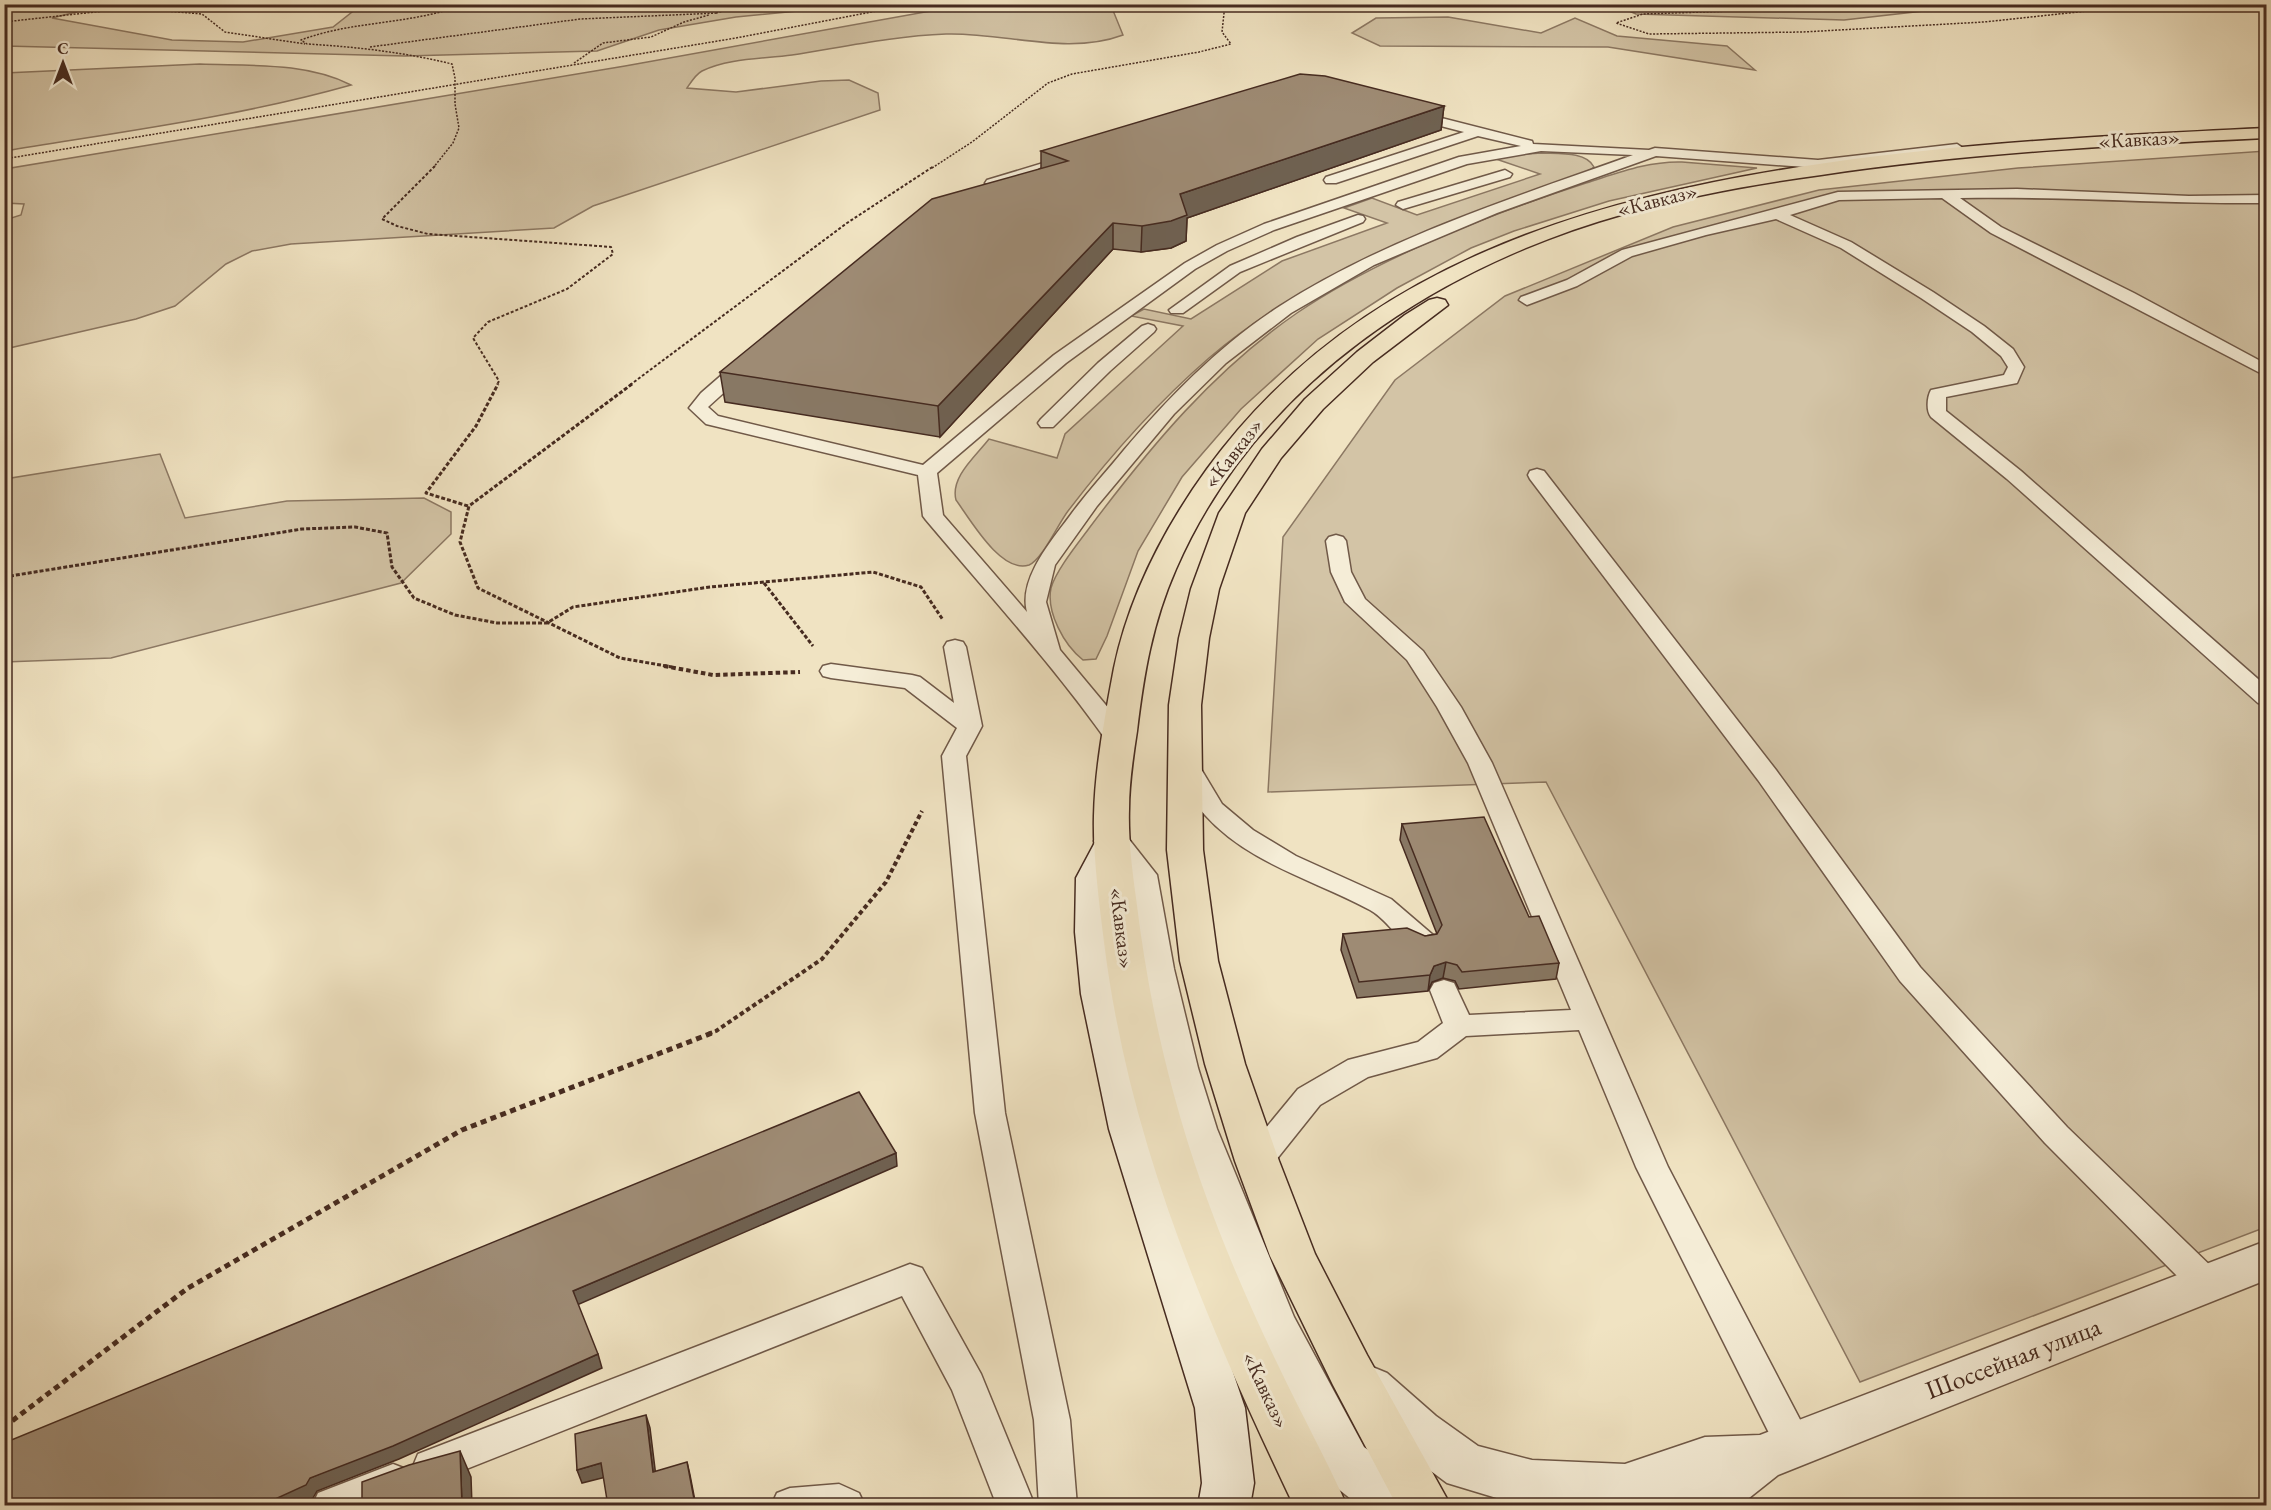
<svg xmlns="http://www.w3.org/2000/svg" width="2271" height="1510" font-family="'EB Garamond',serif">
<style>
.green{fill:#d3c4a6;stroke:#8c7863;stroke-width:1.5}
.lines{fill:none;stroke-linecap:round;stroke-linejoin:round}
.service-casing{stroke:#705948;stroke-width:3}
.tertiary-casing{stroke:#705948;stroke-width:3}
.secondary-casing{stroke:#462b20;stroke-width:3}
.primary-casing{stroke:#462b20;stroke-width:3}
.path-far4{stroke:#462b20;stroke-width:1.5;stroke-dasharray:2 1.5;stroke-linecap:butt}
.path-far3{stroke:#462b20;stroke-width:2;stroke-dasharray:3 2;stroke-linecap:butt}
.path-far2{stroke:#462b20;stroke-width:3;stroke-dasharray:4 2;stroke-linecap:butt}
.path-far1{stroke:#462b20;stroke-width:4;stroke-dasharray:4.5 3;stroke-linecap:butt}
.path{stroke:#462b20;stroke-width:5;stroke-dasharray:6 4.5;stroke-linecap:butt}
.service{fill:#f5edd7;fill-rule:evenodd}
.tertiary{fill:#f5edd7;fill-rule:evenodd}
.secondary{fill:#f5edd7;fill-rule:evenodd}
.primary{fill:#f0e3c2;fill-rule:evenodd}
.wall{fill:#887864;stroke:#462b20;stroke-width:1.5}
.shaded-wall{fill:#6f6151;stroke:#462b20;stroke-width:1.5}
.building{fill:#9e8b74;stroke:#462b20;stroke-width:1.5}
.labels{text-anchor:middle;stroke-width:6;stroke-linejoin:round;paint-order:stroke}
.street-label{font-size:21px;fill:#462b20;stroke:#f5edd7}
.near-street-label{font-size:26px;fill:#462b20;stroke:#f5edd7}
</style>
<rect width="100%" height="100%" fill="#f0e3c2"/>
<filter id="stains"><feTurbulence type="fractalNoise" baseFrequency=".00333" numOctaves="4"/><feColorMatrix values="0 0 0 0 .2 0 0 0 0 .09 0 0 0 0 .02 0 0 0 .5 -.17"/></filter>
<radialGradient id="worn" r=".72"><stop offset=".6" stop-color="#630" stop-opacity="0"/><stop offset="1" stop-color="#630" stop-opacity=".3"/></radialGradient>
<g class="green">
<path d="M5,4L105,5L52,18L172,40L243,42L333,27L361,5H859L736,17L659,30L597,51L405,56L5,46Z"/>
<path d="M964,5H1115L1112,8L1123,35C1067,56 1004,32 946,34C894,36 843,47 792,55C763,59 728,58 702,71C696,74 691,82 687,88L736,92L821,81L849,80L878,93L880,110L593,206L554,228L291,244L252,251L226,264L175,306L136,319L5,349V220L21,215L24,204L5,203V169L625,66Z"/>
<path d="M1920,5L1932,10L1844,20L1636,14L1615,5Z"/>
<path d="M1448,17L1541,33L1575,18L1617,36L1727,46L1755,70L1608,47L1380,46L1352,33L1376,18Z"/>
<path d="M200,64C249,66 306,62 351,85C238,117 120,132 5,151V73Z"/>
<path d="M2266,151V1227L1860,1382L1546,782L1268,792L1283,537L1395,380L1505,296L1673,227L1819,190L2018,168Z"/>
<path d="M1541,153C1557,154 1586,151 1594,167L1586,173C1454,219 1317,266 1209,358C1157,403 1110,456 1068,511C1058,524 1042,560 1029,565C1001,574 970,519 956,500C950,477 976,456 989,439L1057,458L1065,434L1183,326L1131,316L1144,309L1191,319L1282,261L1387,223L1344,208L1372,198L1417,215L1540,174L1496,159L1511,155Z"/>
<path d="M1682,162L1757,168L1609,201L1514,231L1471,248L1397,288L1318,339L1241,409L1182,477L1138,551L1107,636L1096,659L1083,660C1064,645 1046,612 1051,588C1056,570 1079,542 1090,527C1150,447 1214,370 1297,313C1378,258 1493,213 1586,183C1618,173 1648,161 1682,162Z"/>
<path d="M160,454L185,518L287,501L424,498L451,512V534L401,583L111,658L5,662V479Z"/>
</g>
<g class="lines">
<defs>
<g id="service">
<path d="M1410,110L1532,141L1533,144L1649,150L1655,148L1818,160L1957,144L1963,148L1957,152L1818,168L1656,156L1497,213L1374,265L1291,313L1226,363L1174,414L1097,506L1055,565L1046,602L1060,650L1110,710L1131,742L1127,747L1119,749L1111,747C1055,667 989,595 926,520L923,516L918,475L706,424L689,408L701,393L739,360L745,359L753,364L751,368L708,407L718,416L923,465L1054,355L1185,263L1217,245L1264,224L1459,157L1521,146L1478,136L1336,183H1326L1324,180L1326,177L1464,132L1406,117V111ZM1541,151L1633,155C1513,198 1388,237 1280,306C1220,345 1170,396 1124,450C1107,471 1088,491 1072,513C1053,539 1018,578 1027,612L943,515L937,473L1066,363L1195,269L1227,251L1274,230L1467,164Z"/>
<path d="M1073,154L1080,158L1078,161L992,187L985,183L987,180Z"/>
<path d="M1505,170L1512,174L1510,177L1403,209L1396,205L1398,202Z"/>
<path d="M2017,189L2189,196L2266,195V203C2164,204 2062,196 1960,198L2001,227L2134,293L2266,364V376L1991,233L1942,198L1839,200L1790,215L1851,242L1933,292L1984,326L2013,349L2024,367L2017,383L1946,397V411L2021,471L2266,686V705L2258,703L2007,479L1931,417C1926,411 1927,397 1931,390L2004,375L2008,367L2001,356L1972,332L1921,298L1841,248L1776,219L1706,235L1632,256L1577,286L1527,305L1519,300L1521,297L1567,280L1622,250L1838,192Z"/>
<path d="M1358,215L1363,216L1365,219L1363,222L1240,272L1183,313H1171L1169,310L1230,266L1297,237Z"/>
<path d="M1148,324L1154,326L1156,329L1154,332L1110,371L1053,427H1041L1038,423L1041,419L1098,363L1142,326Z"/>
<path d="M1537,469L1544,471L1776,770L1920,967L2067,1127L2218,1273L2223,1283L2218,1293L2206,1297L2194,1293L2045,1143L1900,981L1758,780L1530,479L1528,475L1530,471Z"/>
<path d="M1336,535L1343,537L1346,541L1351,572L1365,599L1423,651L1461,707L1492,763L1668,1167L1807,1433L1812,1445L1807,1457L1794,1462L1781,1457L1636,1167L1579,1030L1466,1036L1437,1058L1368,1077L1320,1105L1268,1170L1257,1173L1246,1170L1241,1161L1246,1152L1298,1089L1348,1060L1418,1042L1443,1023L1430,990L1434,983L1444,980L1454,983L1469,1015L1571,1010L1468,763L1437,707L1407,660L1345,602L1331,572L1326,541L1329,537Z"/>
<path d="M955,640L963,642L966,647L982,726L966,756L1005,1113L1070,1420L1077,1506H1039L1034,1420L975,1113L942,756L957,728L905,688L831,678L823,676L820,671L823,666L831,664L912,675L920,677L954,703L944,647L947,642Z"/>
<path d="M1186,757L1195,759L1222,804L1253,830L1296,856L1391,899L1433,935L1437,942L1433,949C1405,956 1392,922 1370,910C1315,880 1249,864 1205,815C1192,801 1184,780 1174,764L1177,759Z"/>
<path d="M910,1264L922,1268L981,1374L1035,1506H997L952,1390L902,1296L431,1483L418,1478L413,1466L418,1454Z"/>
<path d="M393,1464L406,1469L412,1481L406,1493L376,1506H312L318,1493Z"/>
<path d="M839,1484L859,1493L865,1506H771L777,1493L790,1488Z"/>
</g>
<g id="tertiary">
<path d="M1112,830L1124,833L1157,875L1174,969L1198,1068L1217,1129L1294,1317L1364,1447L1408,1480L1426,1489L1434,1506H1360L1328,1481L1249,1323L1175,1129L1158,1068L1136,969L1121,877L1094,841L1100,833Z"/>
<path d="M2266,1241V1280L1778,1475L1739,1506H1651L1653,1502L1644,1506H1523L1447,1483L1400,1448L1353,1403L1346,1388L1353,1373L1370,1366L1387,1373L1436,1416L1478,1446L1532,1460L1625,1464L1705,1437L1760,1435Z"/>
</g>
<path id="secondary" d="M1112,830L1124,833L1130,841L1112,878L1113,932L1121,994L1151,1129L1245,1408L1254,1483L1250,1506H1198L1202,1483L1195,1408L1109,1129L1081,994L1075,932L1076,878L1100,833Z"/>
<g id="primary">
<path d="M2266,128V138C2117,145 1969,153 1821,175C1755,184 1689,196 1624,214C1436,267 1256,385 1176,569C1152,624 1144,673 1137,731C1133,757 1129,783 1129,809C1128,838 1132,868 1136,898C1144,964 1156,1030 1174,1095C1199,1188 1236,1278 1278,1365C1300,1412 1326,1458 1347,1506H1294C1207,1323 1129,1144 1104,942C1099,900 1093,858 1094,816C1095,767 1105,716 1114,668C1129,596 1165,527 1207,469C1355,266 1588,197 1826,163C1972,142 2119,135 2266,128Z"/>
<path d="M1437,298L1445,300L1448,305L1373,362L1323,409L1281,458L1245,513L1219,589L1209,638L1201,705L1203,850L1218,961L1245,1064L1279,1161L1315,1254L1367,1355L1451,1506H1397L1333,1385L1270,1256L1235,1161L1205,1064L1180,961L1167,850L1169,705L1179,638L1191,589L1219,513L1262,449L1305,399L1357,352L1405,315L1429,300Z"/>
</g>
</defs>
<use href="#service" class="service-casing"/>
<use href="#tertiary" class="tertiary-casing"/>
<use href="#secondary" class="secondary-casing"/>
<use href="#primary" class="primary-casing"/>
<g class="path-far4">
<path d="M1943,4L1643,14L1616,23L1649,34L1803,32L1984,22L2153,4"/>
<path d="M716,13L748,4"/>
<path d="M4,22L131,8L202,14L225,32L305,44"/>
<path d="M370,47L580,19L718,13"/>
<path d="M574,63L603,43L651,37L684,22L709,15"/>
<path d="M4,159L736,38L913,4"/>
<path d="M433,168L453,143L459,128L455,104V78L452,64C403,52 357,47 307,44L301,40C354,20 412,25 465,4"/>
<path d="M932,168L972,142L1048,83L1072,74L1199,52L1231,44L1222,32L1225,4"/>
</g>
<g class="path-far3">
<path d="M435,166L382,219L397,226L428,234L598,246L611,247L613,254L567,289L488,322L473,338L499,381L497,385"/>
<path d="M630,385L847,223L934,166"/>
</g>
<g class="path-far2">
<path d="M632,384L469,506L460,542L478,588L620,658L672,667"/>
<path d="M468,506L426,493L476,426L498,384"/>
<path d="M4,577L302,529L355,527L387,533L392,567L414,598L455,615L497,623H547L573,607L710,587L873,572L921,587L943,620"/>
<path d="M764,583L813,646"/>
</g>
<g class="path-far1">
<path d="M664,666L713,675L800,672"/>
<path d="M708,1034L716,1031L822,959L886,882L922,811"/>
</g>
<path class="path" d="M4,1427L188,1288L462,1130L712,1033"/>
<use href="#service" class="service"/>
<use href="#tertiary" class="tertiary"/>
<use href="#secondary" class="secondary"/>
<use href="#primary" class="primary"/>
</g>
<g class="wall">
<path d="M1444,106L1441,130L1187,218L1186,241L1171,248L1141,252L1113,249L940,437L725,402L720,372L1041,168V151Z"/>
<path d="M1402,824L1529,917L1559,963L1556,979L1459,989L1455,981L1443,978L1432,982L1428,991L1357,998L1341,950L1343,934L1425,936L1437,934L1400,840Z"/>
</g>
<g class="shaded-wall">
<path d="M1444,106L1441,130L1187,218L1186,241L1171,248L1141,252L1142,226L1180,194Z"/>
<path d="M1113,223V249L940,437L938,406Z"/>
<path d="M1446,962L1443,978L1432,982L1428,991L1430,975L1434,966Z"/>
<path d="M896,1153L897,1166L577,1305L573,1291Z"/>
<path d="M598,1354L602,1368L399,1459L317,1491L313,1498L297,1506H260L310,1478Z"/>
<path d="M646,1415L650,1428L657,1485L653,1472Z"/>
<path d="M460,1451L471,1477L472,1506H462Z"/>
<path d="M687,1462L690,1475L696,1506H689Z"/>
<path d="M601,1463L606,1477L582,1483L577,1470Z"/>
</g>
<g class="building">
<path d="M1300,74L1325,76L1444,106L1180,194L1187,215L1171,221L1142,226L1113,223L938,406L720,372L932,199L1068,161L1041,151Z"/>
<path d="M1484,817L1529,917L1539,916L1559,963L1462,972L1457,965L1446,962L1434,966L1430,975L1359,982L1343,934L1407,928L1425,936L1437,934L1442,925L1402,824Z"/>
<path d="M859,1092L896,1153L573,1291L598,1354L393,1446L310,1478L306,1485L260,1506H4V1443Z"/>
<path d="M646,1415L653,1472L687,1462L695,1504L689,1506H608L601,1463L577,1470L575,1434Z"/>
<path d="M460,1451L462,1506H362V1482L409,1465Z"/>
</g>
<g class="labels">
<g class="street-label">
<text transform="translate(2139 139) rotate(-3)" y="7">«Кавказ»</text>
<text transform="translate(1657 200) rotate(-14)" y="7">«Кавказ»</text>
<text transform="translate(1233 453) rotate(-52)" y="7">«Кавказ»</text>
<text transform="translate(1122 928) rotate(83)" y="7">«Кавказ»</text>
<text transform="translate(1266 1390) rotate(65)" y="7">«Кавказ»</text>
</g>
<g class="near-street-label">
<text transform="translate(2013 1358) rotate(-21)" y="9">Шоссейная улица</text>
</g>
</g>
<rect width="2271" height="1510" fill="none" stroke="#f0e3c2" stroke-width="24"/>
<rect x="6" y="6" width="2259" height="1498" fill="none" stroke="#462b20" stroke-width="3"/>
<rect x="12" y="12" width="2247" height="1486" fill="none" stroke="#462b20" stroke-width="1.5"/>
<g transform="translate(63 63)" stroke="#f5edd7" stroke-width="4.5" paint-order="stroke">
<path d="M0-4.5L10 22L0 15L-10 22Z" fill="#462b20"/>
<text y="-9" font-size="16" font-weight="bold" text-anchor="middle" fill="#462b20">С</text>
</g>
<rect width="100%" height="100%" filter="url(#stains)"/>
<rect width="100%" height="100%" fill="url(#worn)"/>
</svg>
